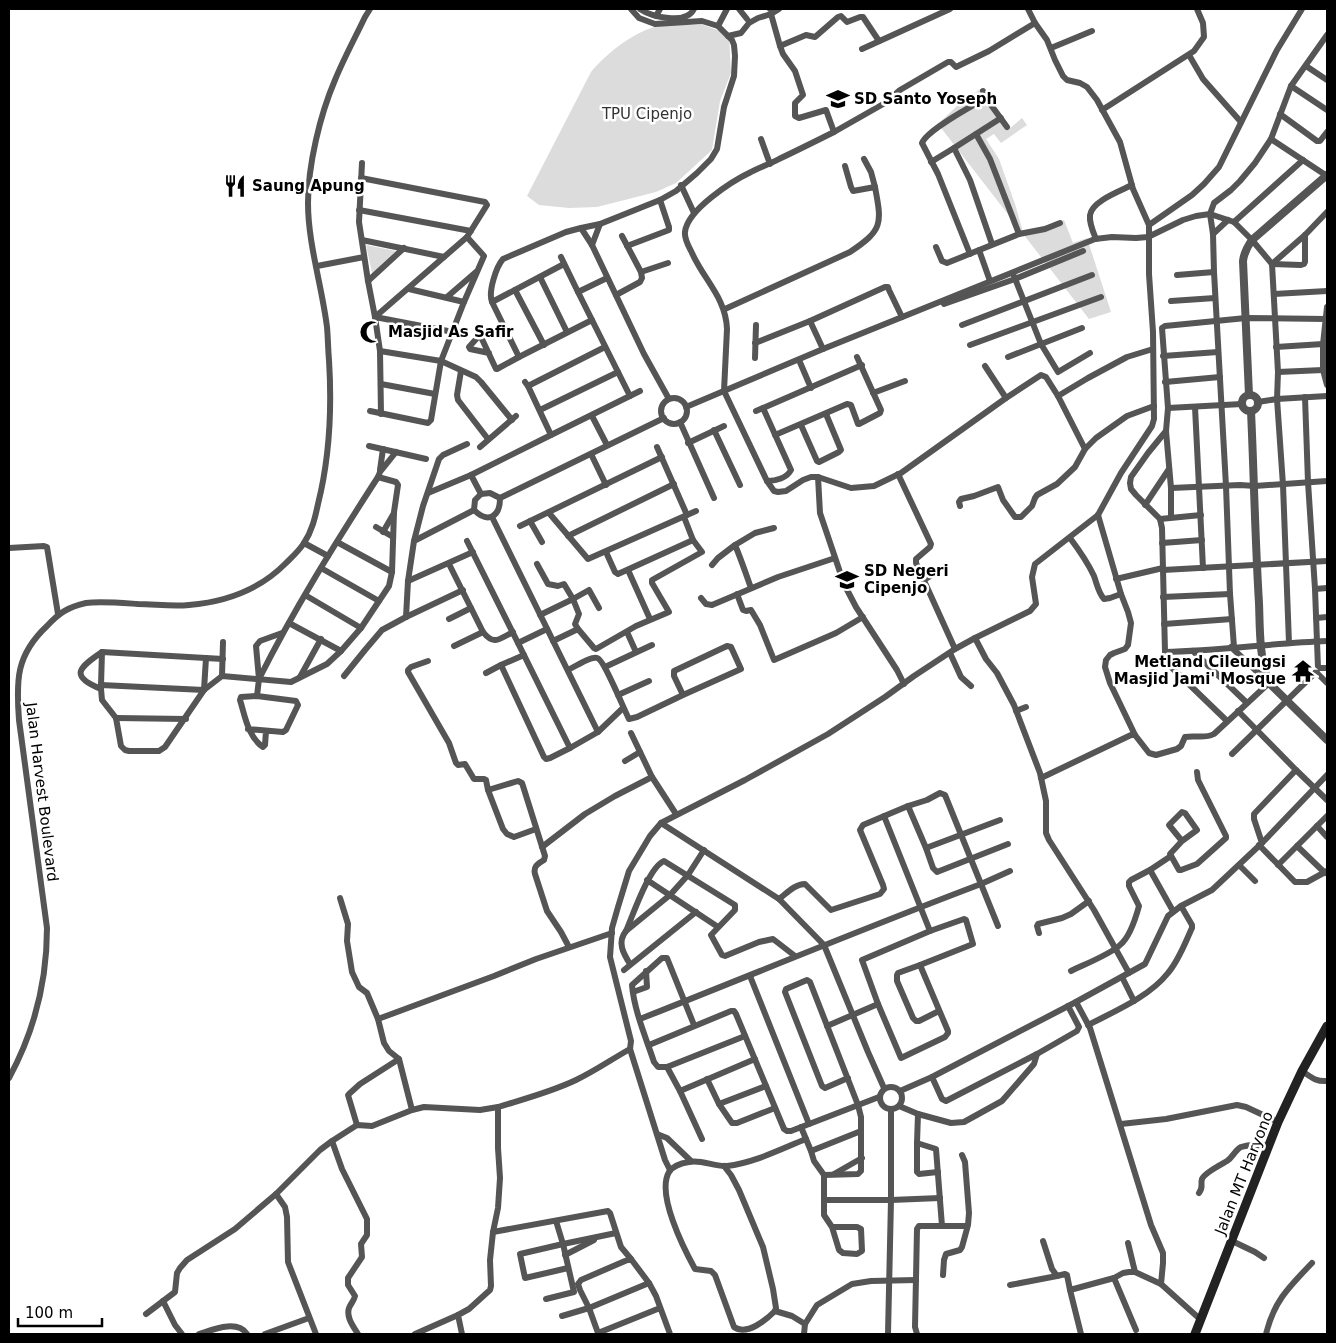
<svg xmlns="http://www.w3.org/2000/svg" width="1336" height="1343" font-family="'DejaVu Sans',sans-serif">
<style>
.green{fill:#dcdcdc}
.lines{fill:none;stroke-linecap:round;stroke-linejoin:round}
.minor{stroke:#555;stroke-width:6}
.tertiary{stroke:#555;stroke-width:8}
.secondary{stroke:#222;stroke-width:9}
.labels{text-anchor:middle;stroke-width:5;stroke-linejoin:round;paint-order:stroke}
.poi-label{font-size:15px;font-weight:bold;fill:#000;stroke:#fff;text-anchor:start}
.park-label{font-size:15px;fill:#333;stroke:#fff}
.street-label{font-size:15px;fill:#000;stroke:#fff}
</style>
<rect width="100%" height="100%" fill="#fff"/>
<g class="green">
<path d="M679,24L703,25L729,34L731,73L720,101L712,150L676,183L656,192L597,207L569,208L539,205L527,196L591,72C605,55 630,35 651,28C660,25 670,25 679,24Z"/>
<path d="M982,88L1009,129L1022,118L1027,125L1001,143L994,134L986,139L999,159L1015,204L1023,232L1064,220L1073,243L1087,238L1111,312L1089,319L938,124L959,104Z"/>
<path d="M366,245L396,251L372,273Z"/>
</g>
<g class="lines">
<g class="minor">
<path d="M631,9L639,18L655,24L702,21L718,26L732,40L734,45L735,56L734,76L724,107L717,149L711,159L697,173L676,191L660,200L600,224L581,228L592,245L644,354L669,399"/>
<path d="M640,9C652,17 686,25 694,9"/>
<path d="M739,9L747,19"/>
<path d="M770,9H771"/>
<path d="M771,14L780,46L783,54L795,71L803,95L795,103V116L799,118L826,110L834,132C816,141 798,150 779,159C770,164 760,167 751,172C732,181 687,210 685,232C684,239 689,247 692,253C704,280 726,298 727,329L724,391L767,481L774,491L778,492L786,491L803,480L811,477H818L851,488L874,486L901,473L1006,398L1041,375L1046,377L1058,396L1085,449"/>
<path d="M656,16L660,9"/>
<path d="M718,26L727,9"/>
<path d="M728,36L741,33L749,23L758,18L771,14L779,9"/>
<path d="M780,46L806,35L815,37L838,17L841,16L847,22L860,17H863L879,41"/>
<path d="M1051,48L1092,31"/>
<path d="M862,49L950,9"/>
<path d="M1189,55L1203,79L1241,122"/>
<path d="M1306,66L1327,80"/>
<path d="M1291,86L1327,110"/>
<path d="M983,91L986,98L1007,127"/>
<path d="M1102,110L1194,51L1204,37L1203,23L1197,9"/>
<path d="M1280,114L1317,141H1320L1327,132"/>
<path d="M834,132L885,103L900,90L948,62H951L956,67L989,51L1035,23"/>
<path d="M976,134L990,159L1019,234L1045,229L1060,223"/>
<path d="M761,139L770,164"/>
<path d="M1271,139L1327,176"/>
<path d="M954,148L1001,118"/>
<path d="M864,159L871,172L875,187"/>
<path d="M931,162L954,148L970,180L992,244"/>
<path d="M362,163L359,222L368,281L375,317L380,351L381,414"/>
<path d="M361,178L485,202L487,205L467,237L375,317"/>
<path d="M681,185L694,213"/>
<path d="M359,210L471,231"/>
<path d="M1234,222L1303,160"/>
<path d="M1149,225L1192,195L1204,184L1219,167L1277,50L1302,9"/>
<path d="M1213,234L1228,220"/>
<path d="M1096,239C1093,232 1089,223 1090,215C1092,201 1120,191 1132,185"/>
<path d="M362,240L444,257"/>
<path d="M592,245L600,224"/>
<path d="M627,246L669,230V227L660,200"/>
<path d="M936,247L942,261L947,263L1019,234"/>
<path d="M979,250L990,281"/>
<path d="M970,254L938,174L922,143C927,130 972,106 986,98"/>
<path d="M561,257L578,292L607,278"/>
<path d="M317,266L364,257"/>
<path d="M641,272L668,263"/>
<path d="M1177,275L1214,272"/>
<path d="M1014,276L1041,344L1058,372L1090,353"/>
<path d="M540,277L567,332"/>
<path d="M368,281L404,248"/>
<path d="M409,289L464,302"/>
<path d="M515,290L544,345"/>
<path d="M578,292L592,320"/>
<path d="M1274,294L1327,291"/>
<path d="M616,295L640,282L642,278L641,272L622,236"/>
<path d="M447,297L476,272"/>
<path d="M1171,301L1215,298"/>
<path d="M492,302C488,292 496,267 503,259L566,232L581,228"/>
<path d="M944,304L1015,279L1083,251"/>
<path d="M1327,307L1323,344V370L1327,385"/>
<path d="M725,309L850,252C883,230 882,224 875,187L853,191L851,187L845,166"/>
<path d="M375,317L453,332"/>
<path d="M810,321L823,349"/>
<path d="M962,325L1092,275"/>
<path d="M755,343L810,321L885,287H888L889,290L902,317"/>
<path d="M970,345L1101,297"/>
<path d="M1276,347L1323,344"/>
<path d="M380,351L441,361L476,377L481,382L512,420"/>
<path d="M489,353L470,349L469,347L478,337H481L496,369H497L519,357L492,302L564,264"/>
<path d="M1163,356L1218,352"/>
<path d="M519,357L592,320L630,396"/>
<path d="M1008,357L1082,328"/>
<path d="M755,358L756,325"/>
<path d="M799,360L811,388"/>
<path d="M985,366L1006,398"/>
<path d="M461,371L457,395L458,400L488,439"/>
<path d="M1278,372L1323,370"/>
<path d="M525,382L528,386L605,347"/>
<path d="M1165,382L1220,377"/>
<path d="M381,384L435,394"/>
<path d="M528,386L551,435L640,391"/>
<path d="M873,393L905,381"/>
<path d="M1058,396L1088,378L1127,357L1153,349"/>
<circle cx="674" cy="411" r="13"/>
<path d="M1258,402L1277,399L1327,396"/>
<path d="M686,407L823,349L1095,239L1112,237L1136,238L1148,237L1183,220L1196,216L1210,214L1234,222L1252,240L1272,264L1301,265L1304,264L1305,262V235"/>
<path d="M1195,407L1203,568"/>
<path d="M763,408L791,470C787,478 776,481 767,481"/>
<path d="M1168,408L1242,404"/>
<path d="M540,410L618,372"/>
<path d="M370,411L428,423L431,420L441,361L464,302L484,256L467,237"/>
<path d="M756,411L862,365"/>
<path d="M592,416L607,445"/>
<path d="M680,422L714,498"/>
<path d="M801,425L817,461L819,462L839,452L841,450L826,414"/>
<path d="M714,430L740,485"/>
<path d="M1166,431L1148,453L1131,477L1130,483L1131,489L1136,495L1160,519L1162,528L1165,652L1168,664L1227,721"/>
<path d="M775,435L847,404L851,405L858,424H859L880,413L881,410L857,357"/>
<path d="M688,443L724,426"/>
<path d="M369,446L426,459"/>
<path d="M480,447L516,416"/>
<path d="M657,447L687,515"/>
<path d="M591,454L606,485"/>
<path d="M380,470L383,449"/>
<path d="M898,474L931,544L930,547L916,559V563L955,649"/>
<path d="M471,475L481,494"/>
<path d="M818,477L820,513L844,584L856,607L897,670L904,684"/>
<path d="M1171,488L1240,485L1255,486L1327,481"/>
<path d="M428,493L471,475L551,435"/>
<path d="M490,493L500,498C500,517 488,524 474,510L475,500L481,494Z"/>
<path d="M500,498L664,418"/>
<path d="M1145,505L1169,469"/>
<path d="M960,506L959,502L961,499L974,496L998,487L1003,500L1015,517H1021L1032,506L1035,498L1037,495L1057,484L1075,467L1085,449L1096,438L1127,416L1154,406"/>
<path d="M549,513L588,559L696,511"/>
<path d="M492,517L598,732L623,708"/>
<path d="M1171,517V488L1166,431L1168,408L1162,328L1165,326L1246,318L1326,319"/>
<path d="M1160,519L1201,515"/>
<path d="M530,521L542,542"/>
<path d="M520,526L662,457"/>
<path d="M376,527L393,537"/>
<path d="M383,532L394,513"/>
<path d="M568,536L674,484"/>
<path d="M1070,538C1079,550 1088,563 1094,576C1097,584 1098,592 1104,599L1110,598L1121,594L1098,515"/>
<path d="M414,541L423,506L439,459L443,455L467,444"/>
<path d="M467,541L518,643"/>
<path d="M337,542L392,572"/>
<path d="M304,543L328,556"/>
<path d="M1162,543L1202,540"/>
<path d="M735,545L755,533L774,528"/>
<path d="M9,548L44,546L47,547L58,614"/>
<path d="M606,552L615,572L618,574L693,540"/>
<path d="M449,564L483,632C494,646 499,639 513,632"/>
<path d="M537,564L548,584L558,586L564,584L573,599L589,590L599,608"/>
<path d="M712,565L718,558L735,545C741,559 746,574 751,588"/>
<path d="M321,568L379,601"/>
<path d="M628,570L650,619"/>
<path d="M1163,570L1327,561"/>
<path d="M1116,579L1163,568"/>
<path d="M924,580L943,568"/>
<path d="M408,581L473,552"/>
<path d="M1315,589L1327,588"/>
<path d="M737,594L743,610L746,611L751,610L760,625L774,660L836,633L863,617"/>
<path d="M1121,594L1128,612L1131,623L1128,645L1125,649L1114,653L1110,655L1106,660L1105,667L1110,683L1135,735"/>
<path d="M305,595L361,628"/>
<path d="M1163,597L1230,594"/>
<path d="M701,598L706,604L712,605L778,577L835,558"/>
<path d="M540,615L573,599L579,614L575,624L578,629"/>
<path d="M406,617L408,581L414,541L474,510"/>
<path d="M1316,618L1327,617"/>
<path d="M449,619L471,608"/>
<path d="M289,623L341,651"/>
<path d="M1164,624L1232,619"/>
<path d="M547,629L518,643L570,748"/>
<path d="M627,632L636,652"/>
<path d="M975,638L986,659L997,673L1014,705L1040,773L1046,801V833L1049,840L1094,910L1129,973"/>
<path d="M553,641L578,629L594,648L596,649L636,626L669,612L652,583V580L702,552L693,540L684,517"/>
<path d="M1289,643L1283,485L1277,399L1278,372L1272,264L1305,235L1327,212"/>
<path d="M454,646L483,632"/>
<path d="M1234,647L1230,594L1226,486L1214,272L1213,234L1210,214L1214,203L1231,190L1240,181L1255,163L1271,139L1291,86L1327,35"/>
<path d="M1193,651L1247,703"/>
<path d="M1165,652C1219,651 1273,643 1327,641"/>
<path d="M950,653L961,677L971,686"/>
<path d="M524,655L501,665L544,757L546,759L550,758L570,748L598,732"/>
<path d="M223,659L102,652C80,667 68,676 101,689L102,700L116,718L121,746L125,750L129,751H159L165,747L204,690L222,676L291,682L327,664L341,651L361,628L389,586L392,572L394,512L398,485L396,482L378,477"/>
<path d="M428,661L411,667L408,670V672L449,743L456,763L458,765L465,764L474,779H484L486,780L488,790L518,781L522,783L523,786L545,856L544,860C538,864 533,866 535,874L547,911L561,932L569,947"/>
<path d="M605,667L652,645"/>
<path d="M1318,668H1327"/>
<path d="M568,670C574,667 591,656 597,658C604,659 624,710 629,719L637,717L683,695L741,669L731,647L727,646L674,671V676L683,695"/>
<path d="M1316,672L1327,683"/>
<path d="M486,673L501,665"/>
<path d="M222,676L223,642"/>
<path d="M344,676L365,650L382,630L406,617L463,590"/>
<path d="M300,677L321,639"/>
<path d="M259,679C294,609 336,542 378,477L380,472L396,452"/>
<path d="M101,685L102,652"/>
<path d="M101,689V685L204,690L206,658"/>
<path d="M618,695L649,681"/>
<path d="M257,696L259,679L256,646L260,641L282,633"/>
<path d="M1016,711L1026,707"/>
<path d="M1238,711L1296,770L1327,800"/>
<path d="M116,718L186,719"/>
<path d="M248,729L283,732L286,730L298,705L296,701L257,696L241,697L240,700C245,716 248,737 263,747L265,745L266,731"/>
<path d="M631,733L652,777L676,814"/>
<path d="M1232,754L1316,672L1318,668L1315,589L1308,482L1305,397"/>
<path d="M625,761L640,752"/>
<path d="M1041,778L1131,735H1135L1149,753L1156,755L1177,749L1181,746L1185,737C1195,735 1205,739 1214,734L1269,683L1231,647"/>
<path d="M488,790L503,829L507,834L514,837L536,829"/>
<path d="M908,806L926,848L933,868L937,872L1008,844"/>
<path d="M884,816L930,931"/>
<path d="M661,823L779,899L824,945L868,1052L884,1088"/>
<path d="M1317,826L1327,837"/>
<path d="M1182,841L1197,830L1185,813L1182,812L1169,825L1182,841L1170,854L1179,870H1181L1197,864L1226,838V836L1198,780L1197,772"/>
<path d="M1262,843L1254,819V814L1296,770"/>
<path d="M1259,845L1295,882H1307L1327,871"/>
<path d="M1297,846L1325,873"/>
<path d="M542,847L585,814L615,796L652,777"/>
<path d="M926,848L1000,820"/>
<path d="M1239,865L1255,881"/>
<path d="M1278,865L1327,816"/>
<path d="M1150,870L1173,911"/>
<path d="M647,880L718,927"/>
<path d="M340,898L348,924L347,941L352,972L359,987L367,993L378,1019L384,1043L389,1051L399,1059L412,1110"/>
<path d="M779,899C787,893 795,884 805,884L831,910L880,894L884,889L883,885L860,830L863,825L908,806L927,800L940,793L945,795L998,926"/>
<path d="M964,919L966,920L973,944L920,965L948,1031V1033L945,1037L901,1058L878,1004L862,960L930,931Z"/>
<path d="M626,931C633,915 649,867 664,861L735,905V910L711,935L722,955L725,956L759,942L773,939L795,956"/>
<path d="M1039,933L1037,926L1038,924L1062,918L1071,914L1089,901"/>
<path d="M630,964C623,953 617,942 626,931L670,895L688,875L704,850"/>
<path d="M920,965L898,973L897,975V981L913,1018L916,1021H919L939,1011"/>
<path d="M624,970L696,912"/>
<path d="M1071,971C1083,965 1111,954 1120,945C1129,938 1136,917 1139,906L1129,886V882L1131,880L1150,870L1171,856"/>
<path d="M750,976L809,1124"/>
<path d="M1122,977L1134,1001"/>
<path d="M633,992L647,987L646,971"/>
<path d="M1076,1002L1090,1028L1151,1225L1163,1253V1263L1161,1284L1201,1320"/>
<path d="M378,1019L494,976L536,959L612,933"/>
<path d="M640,1019C754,974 867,927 981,884L1010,871"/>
<path d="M694,1025L667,958H662L632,985C634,1010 646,1038 654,1062L658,1067H667L745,1036"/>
<path d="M1088,1025C1115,1011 1149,997 1168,973C1179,960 1185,943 1192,928V925L1181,906"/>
<path d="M827,1026L878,1004"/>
<path d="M649,1045L731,1011H734L736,1014L784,1129L787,1131H791L879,1097"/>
<path d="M630,1049L665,1160L670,1170"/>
<path d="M667,1067L680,1091L702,1139"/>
<path d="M1302,1071C1311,1077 1316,1082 1327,1081"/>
<path d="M932,1077L942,1099L946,1101L1037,1054L1077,1031L1079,1027L1068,1006"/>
<path d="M9,1078C34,1032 47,981 47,928L19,720C16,680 16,655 47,626C59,613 68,607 86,603C100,601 123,603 138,604C154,604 172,607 189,605C225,602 259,590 285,564C292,557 299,551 304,543C312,531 315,518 318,504C330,456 332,408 329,360C328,349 328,338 327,327C322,286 308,244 308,203C308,165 320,115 335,80C344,58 355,38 365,17L370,9"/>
<path d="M707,1079L719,1104L732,1123H737L775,1108"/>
<circle cx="891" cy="1098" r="11"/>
<path d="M680,1091L755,1059"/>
<path d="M900,1091L932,1077L1074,1003L1145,964L1168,916L1181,906L1212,890L1228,875L1262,843L1327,775"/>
<path d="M719,1104L766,1086"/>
<path d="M899,1106L918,1114L951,1123L964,1122L1002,1101L1034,1064L1037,1054"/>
<path d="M1121,1124L1166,1119L1237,1105L1246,1107L1278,1122"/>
<path d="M357,1125L348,1095L349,1094L360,1084L399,1059"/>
<path d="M801,1127L811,1151L814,1161L824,1175V1215L832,1227L839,1250L843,1253L857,1254L862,1251L861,1229L857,1227H832"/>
<path d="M657,1134L667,1138L691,1161"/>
<path d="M332,1141L342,1169L367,1219V1235L361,1244L362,1257L348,1278V1285L355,1296C354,1301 351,1303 349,1308C346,1317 353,1326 358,1334"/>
<path d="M917,1143V1172L919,1174L938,1172"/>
<path d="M811,1151L861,1131"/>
<path d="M724,1166L731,1175L739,1190L763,1247L773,1289L776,1308L775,1311L792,1316L805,1324"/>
<path d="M834,1174L862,1158"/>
<path d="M824,1175L858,1174L861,1171V1117L858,1105L810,982L807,980L786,989L785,992L822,1086L825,1088L848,1078"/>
<path d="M1199,1193C1204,1186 1200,1185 1202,1179C1204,1173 1222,1164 1227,1161C1233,1157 1235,1150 1241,1147C1250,1144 1259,1145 1268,1146"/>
<path d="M276,1194L285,1207L287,1217L288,1262L316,1334"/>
<path d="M824,1200H891L940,1198"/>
<path d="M556,1221L563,1244L616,1233"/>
<path d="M942,1226H967"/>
<path d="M493,1232L608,1211L610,1213L621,1247L631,1259"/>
<path d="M1043,1241L1052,1269L1057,1276L1065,1274L1067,1275L1070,1290L1114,1278L1123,1273L1129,1272H1135L1161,1284"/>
<path d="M1232,1241L1255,1252L1264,1258"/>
<path d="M1128,1243L1135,1272"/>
<path d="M565,1255L594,1240"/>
<path d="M943,1275L944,1260L946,1254L960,1250L962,1247L968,1225L969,1213L965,1162L962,1155"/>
<path d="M1114,1278L1136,1330"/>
<path d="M1010,1285L1057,1276"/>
<path d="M1070,1290L1081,1334"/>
<path d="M546,1299L574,1292L563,1244L520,1254L525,1278L568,1268"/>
<path d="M163,1301L175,1325L182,1334"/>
<path d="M660,1308L598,1333L589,1308L580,1290L578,1284L581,1280L625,1261L631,1259L649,1283L656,1296L670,1334"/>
<path d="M775,1311C766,1320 747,1336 734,1327L715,1275L711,1271L695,1269C684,1249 656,1194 669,1172C673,1166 682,1163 689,1162C701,1159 714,1167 727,1166C754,1163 781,1149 806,1139"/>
<path d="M146,1314L175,1292L177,1273L180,1268L187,1260L235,1229L276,1194L320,1150L332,1141L357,1125L372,1126L412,1110L424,1107L480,1110L498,1107"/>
<path d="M562,1316L589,1308L649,1283"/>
<path d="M199,1334C212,1330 237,1319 247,1334"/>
<path d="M265,1334L309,1318"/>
<path d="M415,1334L458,1315"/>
<path d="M462,1334L458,1315L469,1309L490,1290L491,1286L490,1260L493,1232L498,1208L500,1178L498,1148V1107C524,1099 551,1092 576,1080C595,1071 612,1059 630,1049L631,1041L610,957L612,928L618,907L629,871L650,836L661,823L745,780L828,734L885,697L914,676L955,649L975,638L1030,611L1036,604L1032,577L1035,564L1098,515L1121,473L1152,426L1154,419L1153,332L1149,274V225L1133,189L1120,142L1097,100L1087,87L1080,83L1067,80L1063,76L1055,60L1047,40L1035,23L1028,9"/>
<path d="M804,1334L805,1324L817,1305L852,1284L871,1281L916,1280"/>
<path d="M888,1334L891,1200V1109"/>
<path d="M917,1334L915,1327L917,1229L919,1226H942L936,1149L917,1143L918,1114"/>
<path d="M1266,1334C1274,1301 1289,1287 1312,1263"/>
</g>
<g class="tertiary">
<path d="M1249,395L1243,261C1244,253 1247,247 1252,240L1327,175"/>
<circle cx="1250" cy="403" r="8"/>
<path d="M1251,411C1254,475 1255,539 1259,603C1260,629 1259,658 1269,683L1327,740"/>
</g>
<path class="secondary" d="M1195,1334L1278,1122L1302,1071L1327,1026"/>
</g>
<defs>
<symbol id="school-bare" viewBox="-9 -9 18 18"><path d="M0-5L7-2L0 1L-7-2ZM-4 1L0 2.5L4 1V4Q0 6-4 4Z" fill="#000" stroke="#fff" stroke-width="2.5" paint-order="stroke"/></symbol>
<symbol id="restaurant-bare" viewBox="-9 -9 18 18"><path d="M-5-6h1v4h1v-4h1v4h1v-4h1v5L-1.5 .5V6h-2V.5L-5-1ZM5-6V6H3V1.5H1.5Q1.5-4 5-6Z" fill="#000" stroke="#fff" stroke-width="2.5" paint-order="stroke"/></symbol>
<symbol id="mosque-bare" viewBox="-9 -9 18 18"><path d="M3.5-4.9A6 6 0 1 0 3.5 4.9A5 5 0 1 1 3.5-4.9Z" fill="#000" stroke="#fff" stroke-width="2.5" paint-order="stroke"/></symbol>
<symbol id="temple-bare" viewBox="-9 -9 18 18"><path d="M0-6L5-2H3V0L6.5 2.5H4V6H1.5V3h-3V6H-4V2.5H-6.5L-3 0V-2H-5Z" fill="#000" stroke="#fff" stroke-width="2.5" paint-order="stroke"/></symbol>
</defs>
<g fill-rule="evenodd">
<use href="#school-bare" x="822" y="83" width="32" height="32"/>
<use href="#restaurant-bare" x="219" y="170" width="32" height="32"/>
<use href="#mosque-bare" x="355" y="316" width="32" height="32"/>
<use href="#school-bare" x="831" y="564" width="32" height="32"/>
<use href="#temple-bare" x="1287" y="655" width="32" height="32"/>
</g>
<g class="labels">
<g class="poi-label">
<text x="854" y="104">SD Santo Yoseph</text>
<text x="252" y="191">Saung Apung</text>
<text x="388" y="337">Masjid As Safir</text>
<text x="864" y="576">SD Negeri<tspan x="864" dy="17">Cipenjo</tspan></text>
<text x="1286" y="667" text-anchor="end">Metland Cileungsi<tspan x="1286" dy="17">Masjid Jami' Mosque</tspan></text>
</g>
<g class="park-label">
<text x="647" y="119">TPU Cipenjo</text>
</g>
<g class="street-label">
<text transform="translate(42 792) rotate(83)" y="5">Jalan Harvest Boulevard</text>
<text transform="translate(1244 1173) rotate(-68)" y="5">Jalan MT Haryono</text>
</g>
</g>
<rect width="1336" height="1343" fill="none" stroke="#000000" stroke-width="20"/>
<path d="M18 1318v8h84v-8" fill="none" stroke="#000000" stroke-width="2.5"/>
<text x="25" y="1318" font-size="15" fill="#000000" stroke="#ffffff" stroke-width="4" paint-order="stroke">100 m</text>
</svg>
